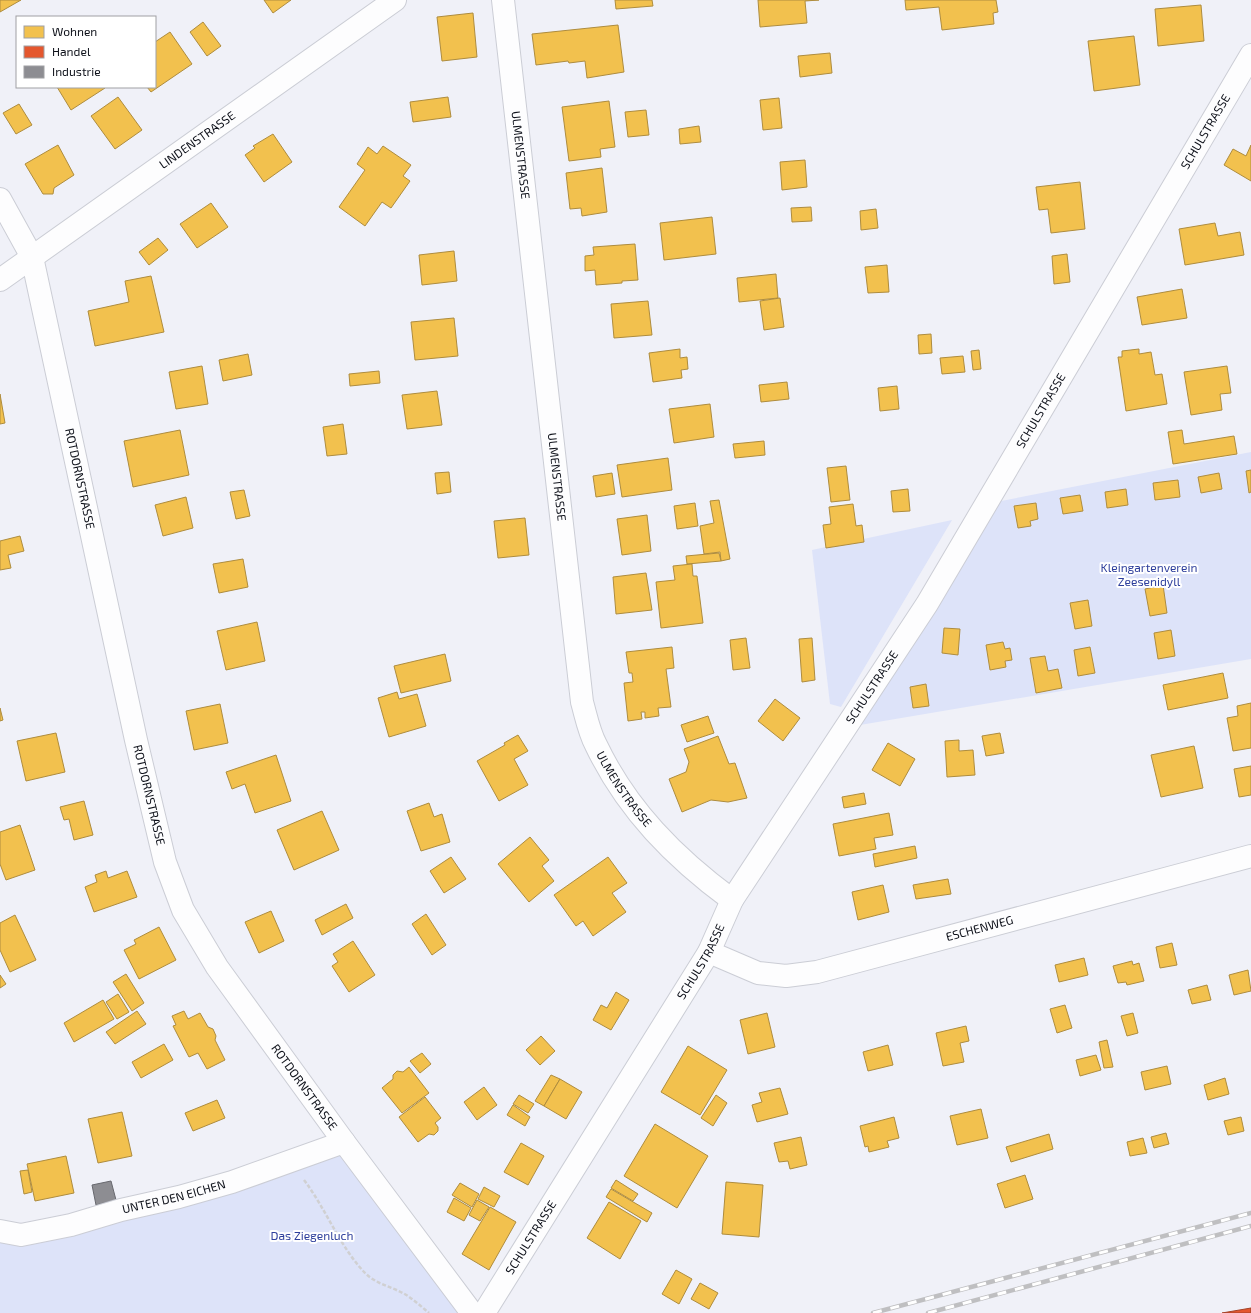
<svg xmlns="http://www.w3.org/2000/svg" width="1251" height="1313" font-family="'Exo 2',sans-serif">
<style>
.green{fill:#dde3f9}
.homes{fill:#f2c14e;stroke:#ae8c3e}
.shops{fill:#e4572e;stroke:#a44228}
.industry{fill:#8d8d92;stroke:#67686e}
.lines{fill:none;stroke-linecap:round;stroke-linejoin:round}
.street-casing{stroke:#cbcdd5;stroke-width:24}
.path{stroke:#d0d0d2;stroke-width:2.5;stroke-dasharray:4 2;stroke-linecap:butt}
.street{stroke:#fdfdfe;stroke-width:22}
.rail-casing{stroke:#bfbfc1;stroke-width:4.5}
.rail{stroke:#fff;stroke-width:3;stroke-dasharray:9;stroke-linecap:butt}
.labels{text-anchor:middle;stroke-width:4;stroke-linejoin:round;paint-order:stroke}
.street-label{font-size:12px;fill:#0e111a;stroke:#fff}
.park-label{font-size:12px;fill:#2e3f9c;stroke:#fff}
</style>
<rect width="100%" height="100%" fill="#f0f1f8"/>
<g class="green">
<path d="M1251,452V659L860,725L991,503Z"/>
<path d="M952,520L841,707L830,704L812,550Z"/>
<path d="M344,1142L458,1313H0V1231L21,1235Z"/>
</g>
<g class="homes">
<path d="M0,0H21L0,12Z"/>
<path d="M264,0H291L273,13Z"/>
<path d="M615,0H652L653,6L616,9Z"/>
<path d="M758,0H819L805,1L807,23L760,27Z"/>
<path d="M905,0H996L998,12L993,13L994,24L942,30L939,7L906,10Z"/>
<path d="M1201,5L1204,41L1158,46L1155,9Z"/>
<path d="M473,13L477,57L442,61L437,17Z"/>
<path d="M203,22L221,46L207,56L190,32Z"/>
<path d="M618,25L624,72L587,78L585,61L569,63L568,61L536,65L532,34Z"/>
<path d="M170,32L192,64L151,92L147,87H155V42Z"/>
<path d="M1134,36L1140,85L1094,91L1088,41Z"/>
<path d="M830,53L832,73L800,77L798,56Z"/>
<path d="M57,87H104L105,88L71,110Z"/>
<path d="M118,97L142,130L115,149L91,116Z"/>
<path d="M448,97L451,117L413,122L410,102Z"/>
<path d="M779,98L782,128L763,130L760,100Z"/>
<path d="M609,101L615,147L600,149L601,157L569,161L562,107Z"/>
<path d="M19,104L32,125L16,134L3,113Z"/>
<path d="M646,110L649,135L628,137L625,112Z"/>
<path d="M699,126L701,142L680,144L679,129Z"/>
<path d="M273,134L292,162L264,182L245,155L255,148L253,146Z"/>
<path d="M58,145L74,175L54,188L53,194H43L25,164Z"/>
<path d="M1251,145V181L1224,165L1233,149L1246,156Z"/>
<path d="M383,146L411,165L403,176L410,181L391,208L382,202L365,226L339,207L365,170L357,164L368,147L377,154Z"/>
<path d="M805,160L807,187L782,190L780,162Z"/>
<path d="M602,168L607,212L582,216L581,208L570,209L566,173Z"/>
<path d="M1080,182L1085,229L1051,233L1048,209L1039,210L1036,187Z"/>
<path d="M211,203L228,227L197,248L180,224Z"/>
<path d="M811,207L812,221L792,222L791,208Z"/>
<path d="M876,209L878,228L861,230L860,211Z"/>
<path d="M712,217L716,254L664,260L660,223Z"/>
<path d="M1215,223L1218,236L1240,232L1244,255L1185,265L1179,229Z"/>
<path d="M158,238L168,250L149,265L139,252Z"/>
<path d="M635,244L638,280L622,281V283L596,285L595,270L585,271V256L594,255L593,247Z"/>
<path d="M454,251L457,281L422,285L419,255Z"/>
<path d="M1067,254L1070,282L1054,284L1052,256Z"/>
<path d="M887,265L889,292L868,293L865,267Z"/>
<path d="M776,274L778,298L739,302L737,278Z"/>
<path d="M151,276L164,332L95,346L88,311L129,302L125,281Z"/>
<path d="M1182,289L1187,318L1142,325L1137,297Z"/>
<path d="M780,298L784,327L764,330L760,301Z"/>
<path d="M648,301L652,335L614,338L611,304Z"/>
<path d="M454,318L458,356L415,360L411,322Z"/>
<path d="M931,334L932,353L919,354L918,335Z"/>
<path d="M680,349V358L687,357L688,369L681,370L682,378L653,382L649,353Z"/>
<path d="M1139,349V354L1151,352L1155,375L1162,374L1167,404L1126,411L1118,357H1122V351Z"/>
<path d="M979,350L981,369L973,370L971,351Z"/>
<path d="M248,354L252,375L223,381L219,360Z"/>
<path d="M963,356L965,372L942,374L940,358Z"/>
<path d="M202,366L208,404L176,409L169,372Z"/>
<path d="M1227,366L1231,393L1220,394L1222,410L1191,415L1184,372Z"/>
<path d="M379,371L380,383L350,386L349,374Z"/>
<path d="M787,382L789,399L761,402L759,385Z"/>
<path d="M897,386L899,409L880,411L878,388Z"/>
<path d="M437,391L442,425L407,429L402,395Z"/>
<path d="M0,394L5,423L0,424Z"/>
<path d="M710,404L714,437L674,443L669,409Z"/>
<path d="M343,424L347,454L327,456L323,427Z"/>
<path d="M180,430L189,475L133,487L124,441Z"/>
<path d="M1182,430L1184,444L1234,436L1237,454L1173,464L1168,432Z"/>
<path d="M764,441L765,455L735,458L733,444Z"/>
<path d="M668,458L672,490L622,497L617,465Z"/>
<path d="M846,466L850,500L831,502L827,468Z"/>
<path d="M1251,470V492L1249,493L1246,471Z"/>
<path d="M449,472L451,492L437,494L435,473Z"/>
<path d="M612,473L615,494L596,497L593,476Z"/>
<path d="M1219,473L1222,489L1201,493L1198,477Z"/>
<path d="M1178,480L1180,497L1155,500L1153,483Z"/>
<path d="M908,489L910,511L893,512L891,491Z"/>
<path d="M1126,489L1128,505L1107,508L1105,492Z"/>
<path d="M244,490L250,516L236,519L230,492Z"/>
<path d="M1080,495L1083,511L1063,514L1060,498Z"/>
<path d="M186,497L193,528L163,536L155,505Z"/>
<path d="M719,500L730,559L721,561L720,552L704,554L700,526L714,523L710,501Z"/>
<path d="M695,503L698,526L677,529L674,506Z"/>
<path d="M1036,503L1038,519L1030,521L1031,526L1018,528L1014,506Z"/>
<path d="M853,504L856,526L862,525L864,542L826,548L823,525L831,524L829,507Z"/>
<path d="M647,515L651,551L622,555L617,519Z"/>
<path d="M525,518L529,555L498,558L494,521Z"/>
<path d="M20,536L24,551L8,555L11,568L0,570V541Z"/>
<path d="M719,553L721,561L687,564L686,556Z"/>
<path d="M243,559L248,587L219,593L213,564Z"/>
<path d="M692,564L693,576H697L703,623L661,628L656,582L675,580L673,566Z"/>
<path d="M646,573L652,610L616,614L613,577Z"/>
<path d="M1163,585L1167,613L1150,616L1145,589Z"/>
<path d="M1088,600L1092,626L1075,629L1070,603Z"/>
<path d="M257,622L265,661L226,670L217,631Z"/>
<path d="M944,628L960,629L958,655L942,653Z"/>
<path d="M1171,630L1175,656L1158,659L1154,633Z"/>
<path d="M746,638L750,668L733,670L730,640Z"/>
<path d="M812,638L815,680L802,682L799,639Z"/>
<path d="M1003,642L1005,649L1010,648L1012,660L1005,661L1006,667L990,670L986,645Z"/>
<path d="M672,647L674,668L666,669L671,707L658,708L659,716L645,718V712H641L642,719L628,721L624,683L633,682L632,673H629L626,652Z"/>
<path d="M1090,647L1095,673L1078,676L1074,650Z"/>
<path d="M445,654L451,681L401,693L394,666Z"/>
<path d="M1045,656L1048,671L1058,669L1062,688L1036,693L1030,658Z"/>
<path d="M1223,673L1228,698L1168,710L1163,685Z"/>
<path d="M926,684L929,706L913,708L910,687Z"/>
<path d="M397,692L399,699L417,694L426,726L389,737L378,698Z"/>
<path d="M775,699L800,718L783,741L758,721Z"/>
<path d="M1251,703V748L1233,751L1227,718L1238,716L1237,706Z"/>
<path d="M220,704L228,743L194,750L186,711Z"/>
<path d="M0,708L3,720L0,721Z"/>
<path d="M708,716L714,733L687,742L681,725Z"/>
<path d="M56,733L65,772L26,781L17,741Z"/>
<path d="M1000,733L1004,753L986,756L982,736Z"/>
<path d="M518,735L528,751L514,759L528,785L499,801L477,761L505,745L504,743Z"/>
<path d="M718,736L729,764L735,763L747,798L728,802L711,800L682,812L669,779L686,772L689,762L684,749Z"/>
<path d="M959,740V751L973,750L975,775L947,777L945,741Z"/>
<path d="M888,743L915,759L900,786L872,770Z"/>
<path d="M1194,746L1203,788L1161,797L1151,755Z"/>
<path d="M276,755L291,801L255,813L245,784L232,789L226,772Z"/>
<path d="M1251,766V795L1239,797L1234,769Z"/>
<path d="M864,793L866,804L844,808L842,797Z"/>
<path d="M84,801L93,835L74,840L69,819L64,820L60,807Z"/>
<path d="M429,803L434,817L442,814L450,842L421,851L407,811Z"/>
<path d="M322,811L339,850L294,870L277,830Z"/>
<path d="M889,813L893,835L874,838L876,849L839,856L833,824Z"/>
<path d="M20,825L35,870L6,880L0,864V832Z"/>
<path d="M530,837L549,860L542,866L554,881L529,902L498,864Z"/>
<path d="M915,846L917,858L875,867L873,854Z"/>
<path d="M451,857L466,879L444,893L430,871Z"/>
<path d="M608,857L627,883L612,893L626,912L593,936L583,921L576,926L554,895Z"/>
<path d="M106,871L108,878L127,871L137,897L94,912L85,887L97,882L95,875Z"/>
<path d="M948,879L951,894L916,899L913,885Z"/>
<path d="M883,885L889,912L858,920L852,892Z"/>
<path d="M346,904L353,918L322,935L315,920Z"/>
<path d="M271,911L284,941L259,953L245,922Z"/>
<path d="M426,914L446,945L432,955L412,924Z"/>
<path d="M15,915L36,960L10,972L0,950V923Z"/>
<path d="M159,927L176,960L139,979L124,950L136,944L134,940Z"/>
<path d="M353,941L375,975L349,992L332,966L338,962L333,954Z"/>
<path d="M1172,943L1177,965L1160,968L1156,947Z"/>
<path d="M1084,958L1088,975L1059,982L1055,965Z"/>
<path d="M1132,961L1133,965L1139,963L1144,981L1127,985L1126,982L1118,983L1113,966Z"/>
<path d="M1248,970L1251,991L1234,995L1229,975Z"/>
<path d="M126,974L144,1003L132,1011L113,982Z"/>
<path d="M0,975L6,984L0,988Z"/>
<path d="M1207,985L1211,1000L1192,1004L1188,990Z"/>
<path d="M616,992L629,1000L611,1030L593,1020L601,1005L607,1008Z"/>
<path d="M118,994L129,1012L117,1019L106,1002Z"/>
<path d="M103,1000L114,1019L74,1042L64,1023Z"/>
<path d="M1065,1005L1072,1028L1057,1033L1050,1009Z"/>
<path d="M137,1011L146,1024L115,1044L106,1032Z"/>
<path d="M184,1011L188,1019L200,1013L208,1027L213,1029L216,1036L215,1040L225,1060L207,1069L198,1053L189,1057L173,1026L176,1025L172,1016Z"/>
<path d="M767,1013L775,1047L748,1054L740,1020Z"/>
<path d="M1133,1013L1138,1033L1127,1036L1121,1016Z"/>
<path d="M966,1026L969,1041L960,1043L964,1062L943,1066L936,1033Z"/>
<path d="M541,1036L555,1051L540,1065L526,1050Z"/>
<path d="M1107,1040L1113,1067L1104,1068L1099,1042Z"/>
<path d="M164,1044L173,1060L141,1078L132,1062Z"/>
<path d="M888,1045L893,1065L868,1071L863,1052Z"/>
<path d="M688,1046L727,1070L700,1115L661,1092Z"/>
<path d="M422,1053L431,1064L420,1073L410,1061Z"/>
<path d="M1096,1055L1101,1070L1080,1076L1076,1060Z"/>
<path d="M1167,1066L1171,1084L1145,1090L1141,1072Z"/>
<path d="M409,1067L429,1093L402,1113L382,1088L393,1079V1075L397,1071L403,1072Z"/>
<path d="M551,1075L560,1079L544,1106L535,1101Z"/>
<path d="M1225,1078L1229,1094L1208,1100L1204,1085Z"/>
<path d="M560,1079L582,1092L566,1119L544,1106Z"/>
<path d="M484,1087L497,1105L477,1120L464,1102Z"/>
<path d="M780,1088L788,1114L757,1122L752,1105L762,1102L759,1093Z"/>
<path d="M519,1095L534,1104L528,1113L513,1104Z"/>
<path d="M716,1095L727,1103L713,1126L701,1118Z"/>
<path d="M425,1097L441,1118L435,1123L438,1127V1131L434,1135L429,1134L418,1142L399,1117Z"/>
<path d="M217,1100L225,1118L193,1131L185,1113Z"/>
<path d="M513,1105L530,1117L525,1126L507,1115Z"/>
<path d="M981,1109L988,1138L957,1145L950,1116Z"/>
<path d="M122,1112L132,1156L98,1163L88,1119Z"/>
<path d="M894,1117L899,1138L887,1141L889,1147L869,1152L868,1146L865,1147L860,1126Z"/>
<path d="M1241,1117L1244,1131L1228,1135L1224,1121Z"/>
<path d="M655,1124L708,1156L677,1208L624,1176Z"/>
<path d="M1166,1133L1169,1144L1154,1148L1151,1137Z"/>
<path d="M1049,1134L1053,1149L1011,1162L1006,1147Z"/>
<path d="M801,1137L807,1165L790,1169L788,1161L779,1162L774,1143Z"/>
<path d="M1143,1138L1147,1153L1130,1156L1127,1142Z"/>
<path d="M521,1143L544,1156L528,1185L504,1172Z"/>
<path d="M66,1156L74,1193L35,1201L27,1164Z"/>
<path d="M28,1170L32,1192L24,1194L20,1171Z"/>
<path d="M1025,1175L1033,1199L1005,1208L997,1184Z"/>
<path d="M616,1180L638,1194L633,1201L611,1188Z"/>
<path d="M726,1182L763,1185L759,1237L722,1234Z"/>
<path d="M460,1183L479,1194L472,1207L452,1195Z"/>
<path d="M484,1187L500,1196L494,1207L478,1199Z"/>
<path d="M611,1189L652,1213L647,1222L606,1197Z"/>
<path d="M454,1198L471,1208L464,1221L447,1212Z"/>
<path d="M477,1200L489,1207L480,1221L469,1215Z"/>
<path d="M609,1202L641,1221L620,1259L587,1238Z"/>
<path d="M490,1207L516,1222L489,1270L462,1254Z"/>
<path d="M676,1270L692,1279L679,1304L662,1294Z"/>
<path d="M700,1283L718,1293L709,1309L691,1299Z"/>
</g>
<path class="shops" d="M1251,1308V1313H1222Z"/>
<path class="industry" d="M111,1181L116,1200L96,1205L92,1185Z"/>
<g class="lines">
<defs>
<g id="street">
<path id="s1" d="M503,0L582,702C586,716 589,732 596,745C627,810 675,858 732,900"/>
<path id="s2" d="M0,199L32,257L136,740L165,862L183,910L217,967L344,1142L472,1313"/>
<path id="s3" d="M0,280L395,0"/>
<path id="s4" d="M709,952L758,973L786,976L817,972L1251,856"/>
<path id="s5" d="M0,1231L21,1235L71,1225L121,1210L179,1197L232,1182L344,1142"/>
<path id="s6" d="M484,1313L709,952L732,900L927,604L1251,55"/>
</g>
</defs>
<use href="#street" class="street-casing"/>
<path class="path" d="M304,1180C326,1209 340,1247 365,1273C377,1285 394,1287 408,1296C415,1301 422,1307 429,1313"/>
<use href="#street" class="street"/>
<defs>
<g id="rail">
<path d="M873,1313L1251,1213"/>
<path d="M928,1313L1251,1226"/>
</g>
</defs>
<use href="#rail" class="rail-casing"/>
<use href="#rail" class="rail"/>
</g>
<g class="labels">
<g class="street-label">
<text dy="4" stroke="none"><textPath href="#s6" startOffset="1385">SCHULSTRASSE</textPath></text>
<text dy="4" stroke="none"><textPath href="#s3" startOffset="242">LINDENSTRASSE</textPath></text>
<text dy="4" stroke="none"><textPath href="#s1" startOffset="156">ULMENSTRASSE</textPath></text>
<text dy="4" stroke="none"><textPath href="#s6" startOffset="1061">SCHULSTRASSE</textPath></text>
<text dy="4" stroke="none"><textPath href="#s1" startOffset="480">ULMENSTRASSE</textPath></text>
<text dy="4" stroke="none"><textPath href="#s2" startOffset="293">ROTDORNSTRASSE</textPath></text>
<text dy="4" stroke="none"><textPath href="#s6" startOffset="737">SCHULSTRASSE</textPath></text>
<text dy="4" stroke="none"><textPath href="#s1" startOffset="804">ULMENSTRASSE</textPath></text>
<text dy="4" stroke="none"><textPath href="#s2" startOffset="617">ROTDORNSTRASSE</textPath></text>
<text dy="4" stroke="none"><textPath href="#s4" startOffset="281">ESCHENWEG</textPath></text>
<text dy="4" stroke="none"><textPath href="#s6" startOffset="413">SCHULSTRASSE</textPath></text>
<text dy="4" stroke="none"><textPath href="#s2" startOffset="952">ROTDORNSTRASSE</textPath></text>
<text dy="4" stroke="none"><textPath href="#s5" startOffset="179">UNTER DEN EICHEN</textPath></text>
<text dy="4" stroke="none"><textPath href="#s6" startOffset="89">SCHULSTRASSE</textPath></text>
</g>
<g class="park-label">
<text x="1149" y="572">Kleingartenverein<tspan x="1149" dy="14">Zeesenidyll</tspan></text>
<text x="312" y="1240">Das Ziegenluch</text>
</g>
</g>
<rect x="16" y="16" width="140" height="72" fill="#ffffff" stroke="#9fa0a3"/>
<rect x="24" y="26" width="20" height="12" fill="#f2c14e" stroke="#9fa0a3"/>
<text x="52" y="36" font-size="12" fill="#0e111a">Wohnen</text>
<rect x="24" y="46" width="20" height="12" fill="#e4572e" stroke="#9fa0a3"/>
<text x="52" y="56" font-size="12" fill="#0e111a">Handel</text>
<rect x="24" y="66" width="20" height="12" fill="#8d8d92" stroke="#9fa0a3"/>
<text x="52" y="76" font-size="12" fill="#0e111a">Industrie</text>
</svg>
